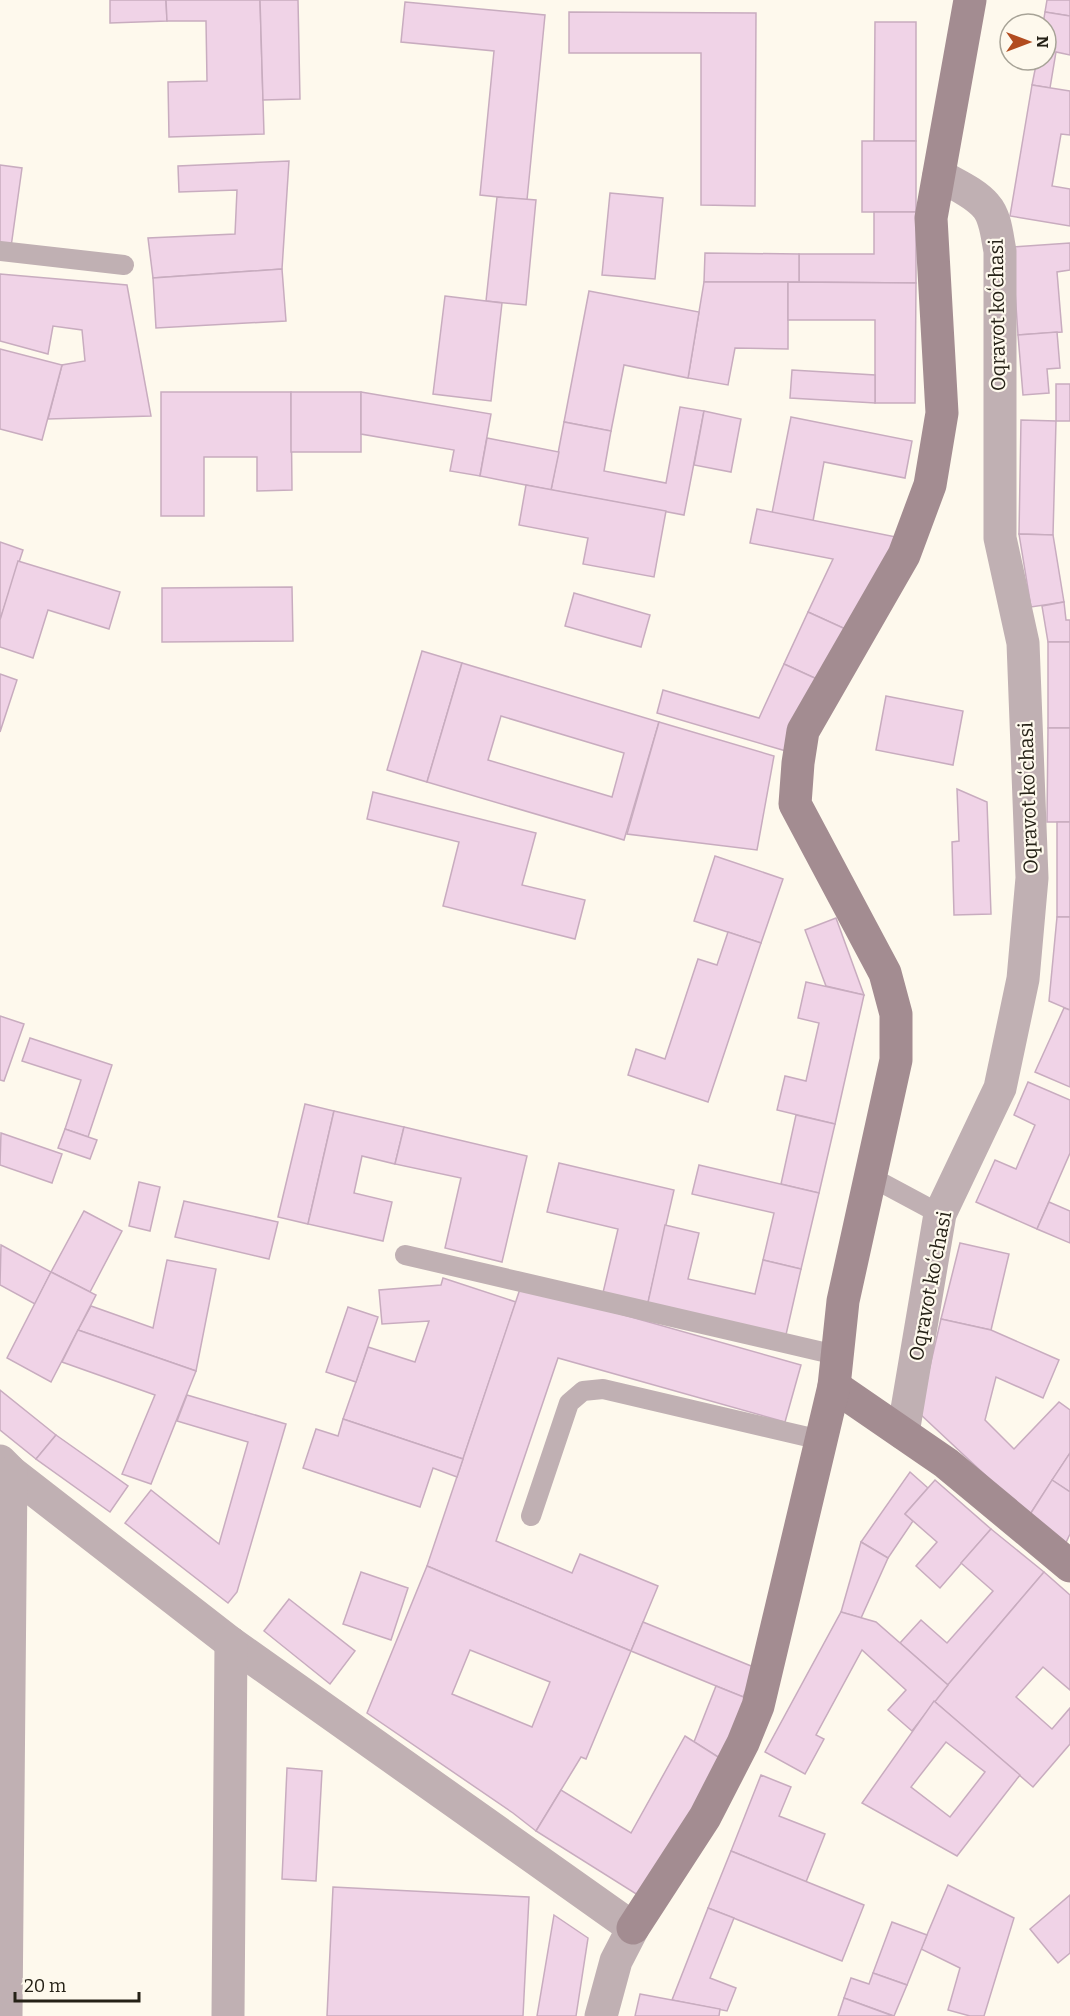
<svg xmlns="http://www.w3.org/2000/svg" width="1070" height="2016" font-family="Bitter,serif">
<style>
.building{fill:#f0d3e7;stroke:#c8acbf;stroke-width:1.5;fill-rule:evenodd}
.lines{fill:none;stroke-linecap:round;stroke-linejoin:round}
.lane{stroke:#c0b0b3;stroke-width:20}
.street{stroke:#c0b0b3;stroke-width:33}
.secondary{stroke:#a38c91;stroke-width:33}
.labels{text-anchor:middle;stroke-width:4.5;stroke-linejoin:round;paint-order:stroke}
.street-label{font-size:20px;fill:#252116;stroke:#fef9ed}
</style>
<rect width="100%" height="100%" fill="#fef9ed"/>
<g class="building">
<path d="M110,0H166L167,21L110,23Z"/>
<path d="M166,0H260L264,134L169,137L168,82L207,81L206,21H167Z"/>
<path d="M260,0H298L300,99L263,100Z"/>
<path d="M1047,0H1070V16L1045,12Z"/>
<path d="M405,2L545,15L527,200L480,195L494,51L401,42Z"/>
<path d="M569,12L756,13L755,206L701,205V53H569Z"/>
<path d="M1045,12L1070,16V55L1056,52L1050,88L1032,85L1037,60H1046V24H1043Z"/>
<path d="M875,22H916V141H874Z"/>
<path d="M1032,85L1070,91V135L1061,134L1052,186L1070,189V226L1010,216Z"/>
<rect x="862" y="141" width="54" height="71"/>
<path d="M289,161L282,269L153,278L148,238L235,234L237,190L179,192L178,166Z"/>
<path d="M0,165L22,168L11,247L0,246Z"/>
<path d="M610,193L663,198L655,279L602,275Z"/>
<path d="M497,197L536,200L526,305L486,301Z"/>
<path d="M874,212H916V283L799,282V254H874Z"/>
<path d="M1070,243V270L1057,272L1062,332L1018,335L1012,247Z"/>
<path d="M705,253L799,254V282H704Z"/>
<path d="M282,269L286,321L156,328L153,278Z"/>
<path d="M0,274L127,285L151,416L48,419L62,365L85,361L82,330L53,326L48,354L0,341Z"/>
<path d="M704,282H788V349L735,348L728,385L688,378Z"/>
<path d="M788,282L916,283L915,403H875V320H788Z"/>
<path d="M589,291L699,312L688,378L624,365L611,431L564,422Z"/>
<path d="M445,296L502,303L491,401L433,394Z"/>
<path d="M1057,332L1060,368L1047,369L1049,393L1023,395L1018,335Z"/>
<path d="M0,349L62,365L42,440L0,429Z"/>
<path d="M792,370L875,375V403L790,398Z"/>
<rect x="1056" y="384" width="14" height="37"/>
<path d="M161,392H291L292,490L257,491V457H204V516H161Z"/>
<rect x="291" y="392" width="70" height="60"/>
<path d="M361,392L491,414L480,476L450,471L454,450L361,434Z"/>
<path d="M680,407L704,411L684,515L551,490L564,422L611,431L604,471L666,483Z"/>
<path d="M704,411L741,419L731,472L694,465Z"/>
<path d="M791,417L912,441L905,478L824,462L813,521L772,513Z"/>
<path d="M1021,420L1056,421L1053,535L1019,534Z"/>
<path d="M487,438L559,452L551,490L480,476Z"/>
<path d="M526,485L666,511L654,577L583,564L588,538L519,525Z"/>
<path d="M757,509L896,537L852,632L808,612L833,559L750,543Z"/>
<path d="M1019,534L1053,535L1064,602L1031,607Z"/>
<path d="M0,542L23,550L0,620Z"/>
<path d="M18,561L120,592L109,629L48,610L33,658L0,647V620Z"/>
<path d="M292,587L293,641L162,642V588Z"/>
<path d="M574,593L650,615L641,647L565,626Z"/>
<path d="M1064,602L1066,620H1070V642H1048L1042,606Z"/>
<path d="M808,612L852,632L828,684L784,664Z"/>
<rect x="1048" y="642" width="22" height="86"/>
<path d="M422,651L462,663L427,782L387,770Z"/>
<path d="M462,663L659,722L624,840L427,782ZM501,716L624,753L612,797L488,760Z"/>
<path d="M784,664L819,680L786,751L657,713L663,690L759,718Z"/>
<path d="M0,674L17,680L0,732Z"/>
<path d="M886,696L963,711L953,765L876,750Z"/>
<path d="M659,722L774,756L757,850L627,834Z"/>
<path d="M1048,728H1070V822H1047Z"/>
<path d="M957,789L987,802L991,914L954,915L952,842L959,841Z"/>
<path d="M373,792L536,833L522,885L585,900L575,939L443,906L459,842L367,819Z"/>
<rect x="1057" y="822" width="13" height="95"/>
<path d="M715,856L783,879L761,943L694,921Z"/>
<path d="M1057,917H1070V1010L1049,1001Z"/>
<path d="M836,918L864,995L826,986L805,930Z"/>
<path d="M728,932L761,943L708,1102L628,1075L636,1049L665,1059L698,959L717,965Z"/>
<path d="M806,982L864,995L835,1124L777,1110L785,1076L806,1081L819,1023L798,1018Z"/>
<path d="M1064,1008L1070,1010V1087L1035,1072Z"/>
<path d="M0,1016L24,1024L4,1081L0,1080Z"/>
<path d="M30,1038L112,1065L88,1137L65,1129L81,1080L22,1061Z"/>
<path d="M1028,1082L1070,1100V1153L1037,1229L976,1202L995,1160L1016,1169L1035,1125L1014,1115Z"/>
<path d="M305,1104L334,1111L308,1224L278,1217Z"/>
<path d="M334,1111L404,1127L395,1164L362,1156L354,1193L392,1202L383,1241L308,1224Z"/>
<path d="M796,1115L835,1124L819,1193L781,1184Z"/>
<path d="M404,1127L527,1156L502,1262L445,1248L461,1178L395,1164Z"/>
<path d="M65,1129L97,1140L90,1159L58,1148Z"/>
<path d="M1,1133L62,1154L52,1183L0,1165Z"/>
<path d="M559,1163L674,1190L647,1307L602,1297L618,1229L547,1212Z"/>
<path d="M699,1165L819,1193L801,1269L763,1260L774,1213L692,1194Z"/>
<path d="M139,1182L160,1187L150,1231L129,1226Z"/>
<path d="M184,1201L278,1222L269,1259L175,1237Z"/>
<path d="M1049,1202L1070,1211V1243L1037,1229Z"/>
<path d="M84,1211L122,1231L90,1292L51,1272Z"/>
<path d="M665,1225L699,1233L688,1279L755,1294L763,1260L801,1269L785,1339L647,1307Z"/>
<path d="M960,1243L1009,1254L991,1330L941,1319Z"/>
<path d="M1,1245L51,1272L35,1304L0,1285Z"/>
<path d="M167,1260L216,1269L196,1371L78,1330L91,1306L153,1328Z"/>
<path d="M51,1272L96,1295L51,1382L7,1358Z"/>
<path d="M443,1278L516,1302L463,1459L343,1419L368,1347L415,1362L429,1321L382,1324L379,1290L441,1285Z"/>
<path d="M521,1286L801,1365L785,1422L558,1358L496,1541L572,1573L580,1554L658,1586L631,1651L427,1566Z"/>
<path d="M348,1307L378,1317L356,1382L326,1372Z"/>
<path d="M941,1319L991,1330L1059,1360L1043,1398L996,1377L985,1420L1014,1449L1059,1402L1070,1410V1453L1029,1516L919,1413Z"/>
<path d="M78,1330L196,1371L151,1484L122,1474L155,1395L62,1362Z"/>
<path d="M0,1390L56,1435L36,1459L0,1430Z"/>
<path d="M187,1395L286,1424L237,1592L228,1603L125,1523L151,1490L219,1544L248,1442L177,1421Z"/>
<path d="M343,1419L463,1459L457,1477L433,1468L420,1507L303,1468L316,1429L338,1436Z"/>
<path d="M56,1435L128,1486L110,1512L36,1459Z"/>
<path d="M1070,1453V1492L1052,1480Z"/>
<path d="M910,1472L928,1488L905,1514L913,1521L888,1558L861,1542Z"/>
<path d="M935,1480L991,1529L940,1588L916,1566L937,1542L905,1514Z"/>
<path d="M1052,1480L1070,1492V1534L1063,1549L1029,1516Z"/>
<path d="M991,1529L1044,1572L948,1685L900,1643L921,1620L947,1643L993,1591L961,1563Z"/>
<path d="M861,1542L888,1558L861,1618L841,1612Z"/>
<path d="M427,1566L631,1651L586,1759L581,1757L536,1831L513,1813L367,1713ZM470,1650L550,1682L532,1727L452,1694Z"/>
<path d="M361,1572L408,1588L391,1640L343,1624Z"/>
<path d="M1044,1572L1070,1595V1690L1043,1667L1016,1697L1052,1729L1070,1708V1744L1033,1787L934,1701Z"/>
<path d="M289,1599L355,1651L330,1684L264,1631Z"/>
<path d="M841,1612L876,1622L948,1685L912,1731L888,1710L906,1690L862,1650L816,1735L824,1739L805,1774L765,1752Z"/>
<path d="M643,1622L756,1668L743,1697L631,1651Z"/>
<path d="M716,1686L751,1700L726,1762L694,1742Z"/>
<path d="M934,1701L1020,1775L957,1856L862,1803ZM946,1742L985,1772L950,1817L911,1787Z"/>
<path d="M685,1736L726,1762L641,1897L536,1831L561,1790L631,1833Z"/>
<path d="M287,1768L322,1771L316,1881L282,1879Z"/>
<path d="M761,1775L791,1787L779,1816L825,1834L806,1882L731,1851Z"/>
<path d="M731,1851L864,1905L842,1961L708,1908Z"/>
<path d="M948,1885L1014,1918L984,2016H970L948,2010L960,1968L921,1949Z"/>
<path d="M333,1887L529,1897L523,2016H327Z"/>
<path d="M1070,1895V1953L1058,1963L1030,1929Z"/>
<path d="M708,1908L734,1918L710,1978L736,1988L727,2011L672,2000Z"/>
<path d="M554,1915L588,1938L576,2016H537Z"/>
<path d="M892,1922L927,1935L907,1985L873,1973Z"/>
<path d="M873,1973L907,1985L894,2016L844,1998L851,1978L869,1984Z"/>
<path d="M640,1994L720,2009L719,2016H635Z"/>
<path d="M844,1998L893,2016H838Z"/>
</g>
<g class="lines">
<g class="lane">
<path d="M0,251L124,265"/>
<path d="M871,1177L940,1214"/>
<path d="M405,1255L836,1355"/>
<path d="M531,1516L569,1403L583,1391L603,1389L821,1440"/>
</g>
<g class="street">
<path d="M903,1433L940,1214L1000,1088L1023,979L1032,878L1023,643L1000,538V251C997,237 996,217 986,206C974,192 954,184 939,175"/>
<path d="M0,1461L11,1472L231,1643L633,1928L616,1961L601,2016"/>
<path d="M6,2016L11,1472"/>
<path d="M228,2016L231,1643"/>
</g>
<g class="secondary">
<path d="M834,1386L946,1463L1070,1566"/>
<path d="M633,1928L705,1817L743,1743L758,1706L834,1386L843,1301L896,1060V1014L885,973L795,804L798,763L803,731L904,555L930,485L942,413L931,218L970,0"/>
</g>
</g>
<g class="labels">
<g class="street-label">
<text transform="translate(997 315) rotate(-91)" y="7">Oqravot koʻchasi</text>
<text transform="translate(1028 798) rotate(-92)" y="7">Oqravot koʻchasi</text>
<text transform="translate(930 1286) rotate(-79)" y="7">Oqravot koʻchasi</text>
</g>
</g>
<g transform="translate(1028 42) rotate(90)"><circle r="28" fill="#fef9ed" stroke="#a7a397" stroke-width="1.5"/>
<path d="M0-4.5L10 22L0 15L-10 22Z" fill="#b24c1f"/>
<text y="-9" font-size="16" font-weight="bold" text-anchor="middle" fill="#252116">N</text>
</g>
<path d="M15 1992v9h124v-9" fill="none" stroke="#252116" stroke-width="3"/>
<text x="24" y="1992" font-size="18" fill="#252116" stroke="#fef9ed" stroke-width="4.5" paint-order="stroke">20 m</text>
</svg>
